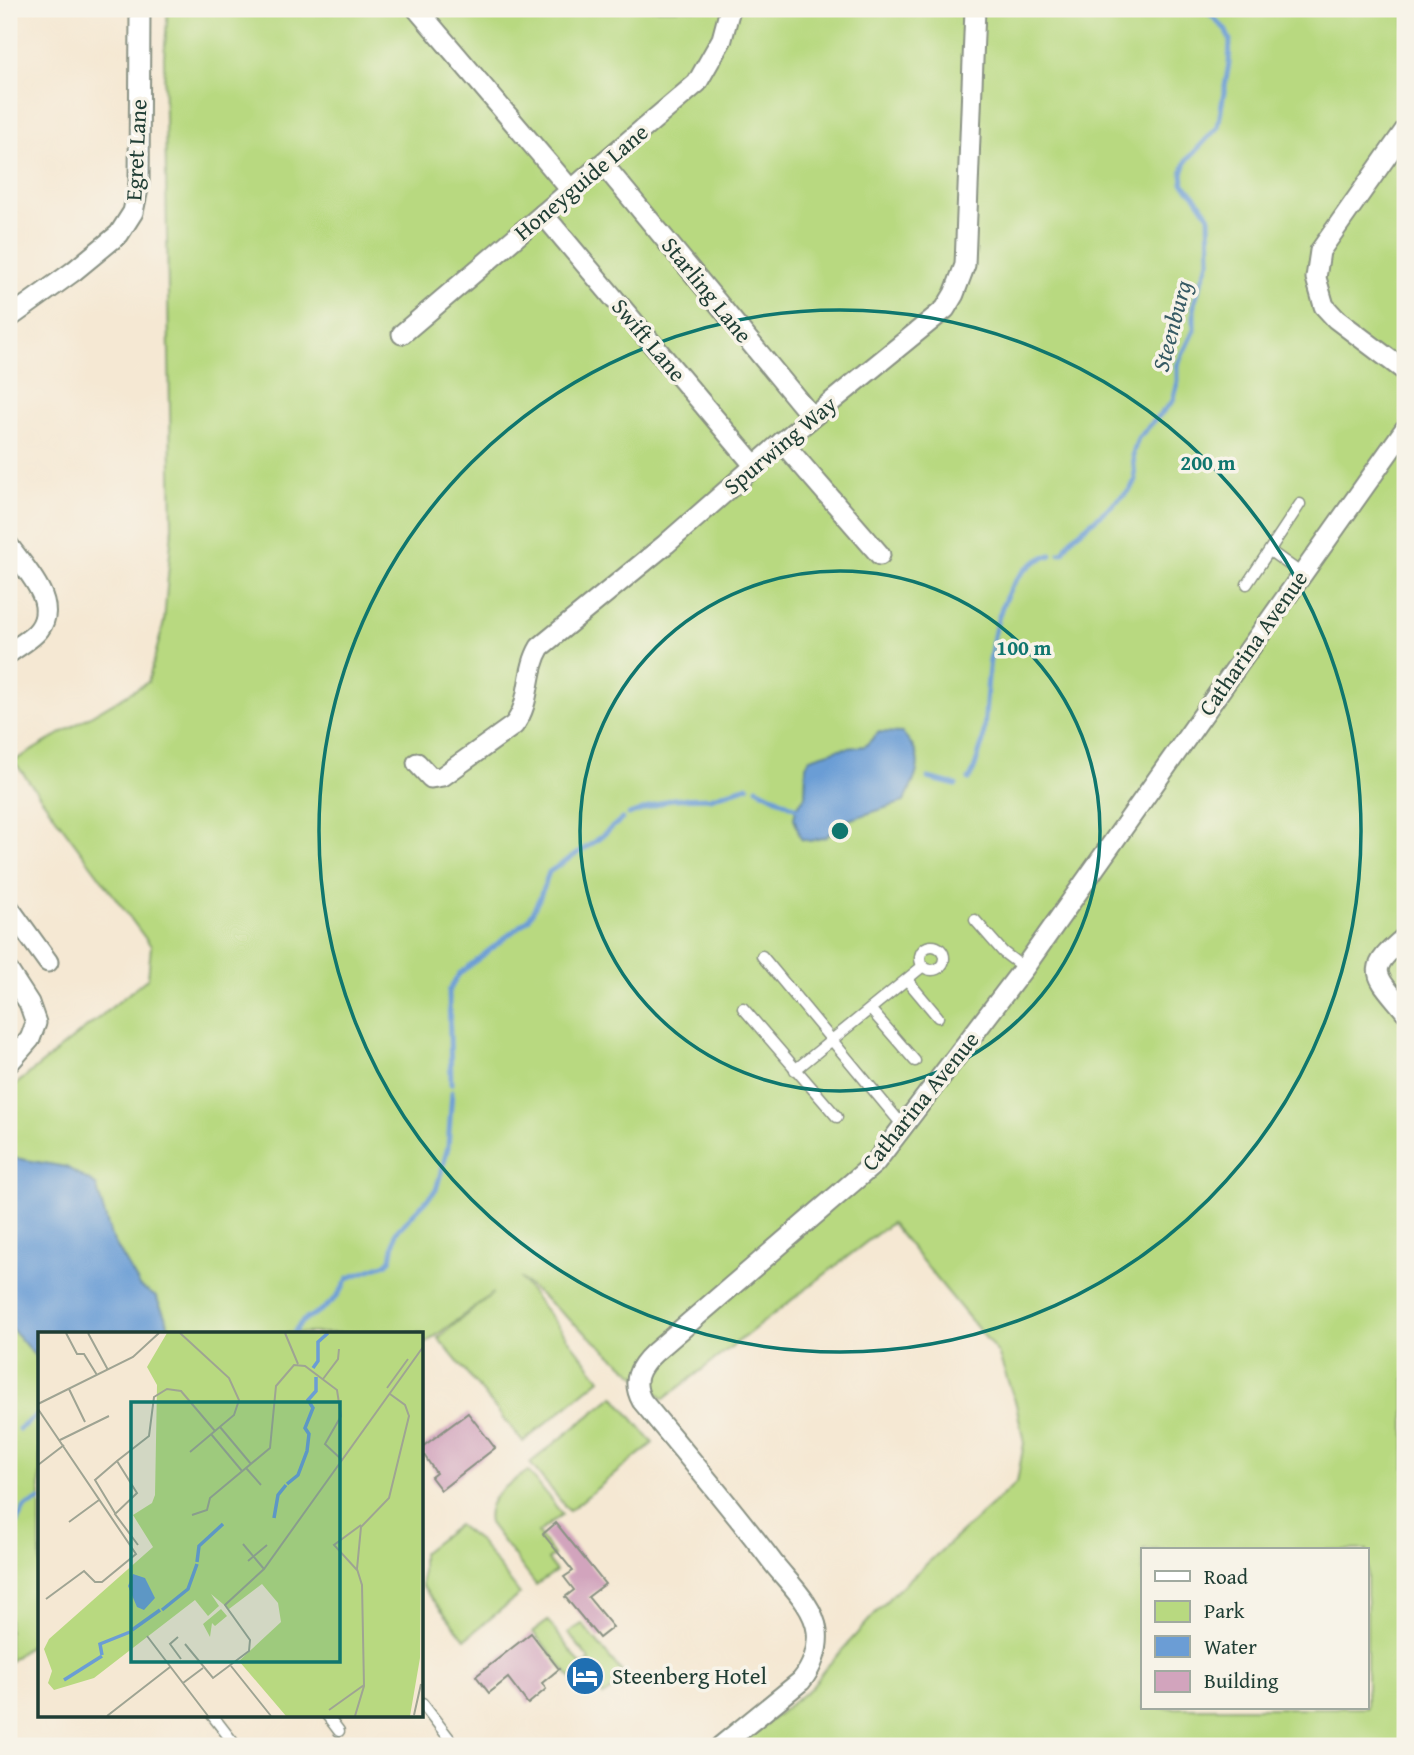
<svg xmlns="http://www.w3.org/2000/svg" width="1414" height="1755" font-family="'Gentium Book Plus',serif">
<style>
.green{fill:#b8d980;stroke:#6c8b5a;stroke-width:2;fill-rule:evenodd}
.water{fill:#6b9dd5;stroke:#456d84;stroke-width:2}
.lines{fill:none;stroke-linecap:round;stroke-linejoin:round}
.stream{stroke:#6b9dd5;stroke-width:5}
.building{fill:#d2a4bd}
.service-casing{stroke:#8a9284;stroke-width:13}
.minor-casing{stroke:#8a9284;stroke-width:23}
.service{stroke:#fff;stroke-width:10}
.minor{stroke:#fff;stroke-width:19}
.ring{fill:none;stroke:#0f766e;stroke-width:3.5}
.labels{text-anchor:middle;stroke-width:7;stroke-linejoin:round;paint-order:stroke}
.street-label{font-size:23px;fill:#1f3d34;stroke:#f7f3e8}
.poi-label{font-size:23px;fill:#1f3d34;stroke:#f7f3e8;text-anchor:start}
.water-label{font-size:24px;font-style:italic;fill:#365a64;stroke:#f7f3e8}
.inset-river{fill:none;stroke:#6b9dd5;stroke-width:3.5}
.inset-road{fill:none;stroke:#9fa493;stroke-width:2}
.view{fill:#0f766e;fill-opacity:0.15;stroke:#0f766e;stroke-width:3.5}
.inset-edge{fill:none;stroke:#1f3d34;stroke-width:3.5}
.centre{fill:#0f766e;stroke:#f7f3e8;stroke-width:3.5}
.ring-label{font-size:21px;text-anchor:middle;font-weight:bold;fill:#0f766e;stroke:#f7f3e8;stroke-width:7;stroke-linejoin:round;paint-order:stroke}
</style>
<rect width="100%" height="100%" fill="#f7f3e8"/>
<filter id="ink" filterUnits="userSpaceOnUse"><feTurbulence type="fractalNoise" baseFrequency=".0143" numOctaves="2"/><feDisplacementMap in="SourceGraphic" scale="14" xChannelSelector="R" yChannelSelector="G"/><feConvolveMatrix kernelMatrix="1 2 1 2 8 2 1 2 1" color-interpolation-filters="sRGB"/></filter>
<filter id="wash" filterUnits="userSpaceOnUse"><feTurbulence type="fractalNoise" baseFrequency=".00686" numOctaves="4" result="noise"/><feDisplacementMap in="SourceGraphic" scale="28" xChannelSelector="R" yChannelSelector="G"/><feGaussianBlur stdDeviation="1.57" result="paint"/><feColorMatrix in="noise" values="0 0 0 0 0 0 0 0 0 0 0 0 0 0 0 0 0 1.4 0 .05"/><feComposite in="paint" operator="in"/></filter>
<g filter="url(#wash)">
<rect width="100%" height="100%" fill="#f5e8d3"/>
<g class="green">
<path d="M168,9H1405V1746H738L812,1687L823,1671L890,1597L1017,1482L1024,1443L1016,1404L998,1353L891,1223L664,1399L520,1278L600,1379L523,1442L438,1338L493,1293L422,1346V1333H40V1637L9,1662V1090L148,978L151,946L14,761L148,682L164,622L172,529L164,57ZM1143,1550H1367V1708H1143Z"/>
<path d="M614,1396L653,1443L569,1511L530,1463Z"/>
<path d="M528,1471L562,1514L538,1533L554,1555L548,1560L556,1571L536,1585L489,1523C484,1496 509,1485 528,1471Z"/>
<path d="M458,1525L480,1542L520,1594L465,1639L422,1586V1553Z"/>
<path d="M548,1621L582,1666L590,1660L568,1633L582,1624L627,1678L603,1696L600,1692L594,1696L589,1690L584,1694L533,1632Z"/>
</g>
<g class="water">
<path d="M879,732L902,733C927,758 918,773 904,802L842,822L826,837L810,841L801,839L794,818L796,808L805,796L806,766L810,758L839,749L865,746Z"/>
<path d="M15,1158L66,1167L96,1185L111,1236L140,1286L156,1297L167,1320L170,1333H40V1374L36,1357L9,1326V1160Z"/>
</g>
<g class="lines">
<g class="stream">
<path d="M1060,553L1063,552L1070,540L1130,490L1135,480L1133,453L1138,438L1173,401L1177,386V366L1194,330V303L1210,258L1209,216L1196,197L1183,183L1182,173L1187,160L1218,127L1229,63L1230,40L1225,29L1205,9"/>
<path d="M928,778L956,785"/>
<path d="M969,779C975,773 978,753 983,742C989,687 984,574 1051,555"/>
<path d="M757,788L796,808"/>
<path d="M629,815L672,799L710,798L748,786"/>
<path d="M451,1084L449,991L459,974L529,919L540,897L549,872L596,841L622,819"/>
<path d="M294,1333C302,1317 310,1318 323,1309C335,1301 342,1291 348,1278L386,1264L391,1259L396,1232L436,1190L448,1147L452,1092"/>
<path d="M19,1429L40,1413"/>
<path d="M9,1536L25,1507L40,1500"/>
</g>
</g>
<g id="blocks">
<g class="building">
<path d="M468,1413L495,1448L441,1490L431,1477L436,1473L422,1452V1447Z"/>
<path d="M556,1523L605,1584L588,1597L613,1627L599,1638L565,1597L574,1590L564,1577L573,1571L543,1534Z"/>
<path d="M531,1633L559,1669L542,1683L546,1689L528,1704L508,1678L489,1693L476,1676Z"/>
</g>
</g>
</g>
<g filter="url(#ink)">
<use href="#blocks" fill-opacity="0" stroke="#8a9284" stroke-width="2"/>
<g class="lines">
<defs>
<g id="service">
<path d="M1270,551L1302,574"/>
<path d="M1247,584L1300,504"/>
<path d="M975,920L1003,952L1024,968"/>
<circle cx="932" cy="958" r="12"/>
<path d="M762,956L904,1127"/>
<path d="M907,980L938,1017"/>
<path d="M743,1008L837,1117"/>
<path d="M871,1010L915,1061"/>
<path d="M795,1070L923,966"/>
<path d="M422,1703L455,1746"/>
<path d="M212,1715L236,1746"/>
<path d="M327,1715L339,1731"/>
</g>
<g id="minor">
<path d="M417,9L571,190"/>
<path d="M1405,130L1320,251L1316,278L1324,306L1336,319L1405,371"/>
<path d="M603,164L812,417"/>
<path d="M543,214L754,465"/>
<path d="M9,318L74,271L119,234L133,212L139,184L140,9"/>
<path d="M402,334L697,83L722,39L730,9"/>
<path d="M782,442L880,555"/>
<path d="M9,546C25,569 63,605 36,633C28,641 17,647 9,653"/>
<path d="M417,763L431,778L443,776L514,725C532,702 525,672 540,647L666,544L782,442L945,309L954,294L965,265L975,9"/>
<path d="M9,908L48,962"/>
<path d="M1405,937C1365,971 1374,973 1405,1011"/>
<path d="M9,972L29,1003L36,1023L30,1039L9,1063"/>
<path d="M721,1746L801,1681C812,1668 819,1649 817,1631C814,1606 789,1583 774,1564C732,1508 687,1455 642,1401C631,1381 639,1367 654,1353L875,1163L1024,968L1405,429"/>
</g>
</defs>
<use href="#service" class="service-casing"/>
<use href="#minor" class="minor-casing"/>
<use href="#service" class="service"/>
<use href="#minor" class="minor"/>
</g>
</g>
<g class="ring">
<circle cx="840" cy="831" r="260"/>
<circle cx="840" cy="831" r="521"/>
</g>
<defs>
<symbol id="hotel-disc" viewBox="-11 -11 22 22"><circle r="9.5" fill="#1f6fb2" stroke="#f7f3e8"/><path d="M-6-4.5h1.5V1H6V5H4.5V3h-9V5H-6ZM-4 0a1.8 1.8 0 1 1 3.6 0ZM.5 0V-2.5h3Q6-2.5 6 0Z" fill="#fff"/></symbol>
</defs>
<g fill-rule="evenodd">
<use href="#hotel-disc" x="563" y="1654" width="44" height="44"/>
</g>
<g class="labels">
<g class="street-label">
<text transform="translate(136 150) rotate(-87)" y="8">Egret Lane</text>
<text transform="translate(581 182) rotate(-40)" y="8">Honeyguide Lane</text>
<text transform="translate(707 290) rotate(51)" y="8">Starling Lane</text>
<text transform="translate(649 340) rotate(50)" y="8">Swift Lane</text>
<text transform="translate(780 445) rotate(-40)" y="8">Spurwing Way</text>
<text transform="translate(1253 643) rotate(-55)" y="8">Catharina Avenue</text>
<text transform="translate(920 1101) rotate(-51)" y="8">Catharina Avenue</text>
</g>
<g class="poi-label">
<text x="612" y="1684">Steenberg Hotel</text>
</g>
<g class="water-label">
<text transform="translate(1172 326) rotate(-75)" y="8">Steenburg</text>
</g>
</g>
<g transform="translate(38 1332)">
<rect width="385" height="385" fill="#f5e8d3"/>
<path d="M129,1H385L382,326L372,384H248L201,329L243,290L240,271L224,252L191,277L173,262L181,274L170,284L157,268L56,346L16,358L10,351L14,339L6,317L11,307L115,215L95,183L114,171L117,163L119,53L109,35ZM183,277L189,284L177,294L174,291L172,305L165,292Z" fill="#b8d980"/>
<path d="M95,242L107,246L117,266L106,278L99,275L90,254Z" fill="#6b9dd5"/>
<path class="inset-river" d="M275,36L280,29V10L290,1M249,152L260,143L269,119L271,102L267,96L275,76L270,68L278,59V45M236,186L240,163L248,153M159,230L161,214L185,192M124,278L150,257L159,232M94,298L122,278M64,323L62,312L92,300M26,348L64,324"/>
<path class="inset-road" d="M28,1L39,22H46L59,43M50,1L70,38M142,1L191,46L201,68L196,83L152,120M247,1L260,32M285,47L300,27L301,17M349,56L370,27M31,57L47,90M0,72L95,25L121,1M0,77L98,222L64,250H57L46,239L8,267M182,95L213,132M173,102L204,139M22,108L71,84M0,133L26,113M208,136L223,153M77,181L57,148L79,129M154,183L169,178L172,166L232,116L238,54L256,33L267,34L299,58L303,84L287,112L304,128M31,190L61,168M205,212L226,237M100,213L77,182L99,161L79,129L111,104L116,65L129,57L143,59L177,99M210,229L229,213M319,238L296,213L323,193M109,304L170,384M140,305L132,312L143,327M147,312L175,346L211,319L212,308L187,273L226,237L385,15M193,334L233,384M145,351L165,336M291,378L326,353M376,383L383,352M69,384L132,335M317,384L326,354L324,253L319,237L323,195L351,166L371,84L367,73L352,62"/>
<path class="view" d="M93,70H302V330H93Z"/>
<rect width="385" height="385" class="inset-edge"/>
</g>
<circle cx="840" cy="831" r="10" class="centre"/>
<g class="ring-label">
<text x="1208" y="470">200 m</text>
<text x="1024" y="655">100 m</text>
</g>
<rect width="1414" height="1755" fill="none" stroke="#f7f3e8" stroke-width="35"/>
<rect x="1141" y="1548" width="228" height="161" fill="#f7f3e8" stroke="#a1aaa0" stroke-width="2"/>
<rect x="1155" y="1571" width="35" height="10" fill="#ffffff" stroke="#a1aaa0" stroke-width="2"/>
<text x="1204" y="1584" font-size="21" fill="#1f3d34">Road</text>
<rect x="1155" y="1601" width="35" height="21" fill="#b8d980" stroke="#a1aaa0" stroke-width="2"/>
<text x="1204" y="1618" font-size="21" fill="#1f3d34">Park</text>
<rect x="1155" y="1636" width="35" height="21" fill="#6b9dd5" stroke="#a1aaa0" stroke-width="2"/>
<text x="1204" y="1654" font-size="21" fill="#1f3d34">Water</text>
<rect x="1155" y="1671" width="35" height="21" fill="#d2a4bd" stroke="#a1aaa0" stroke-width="2"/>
<text x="1204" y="1688" font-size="21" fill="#1f3d34">Building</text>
</svg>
